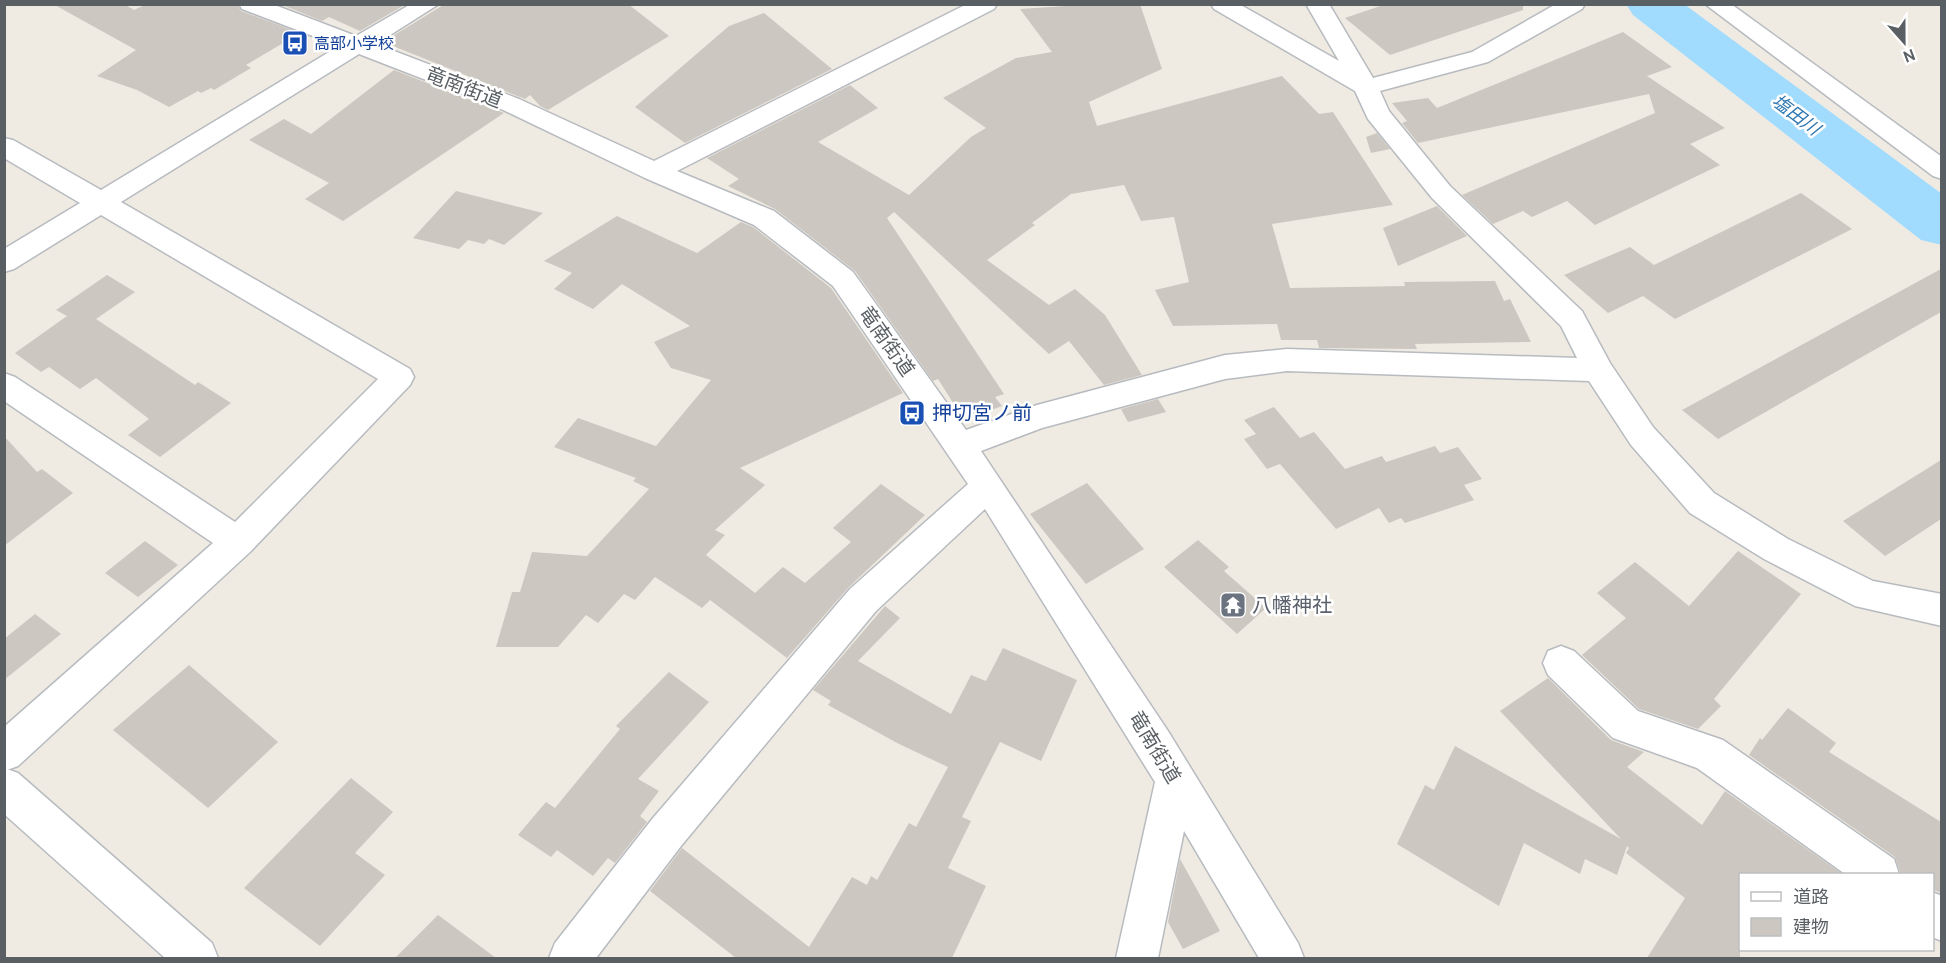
<svg xmlns="http://www.w3.org/2000/svg" width="1946" height="963" font-family="Cabin,'Noto Sans JP',sans-serif">
<style>
.lines{fill:none;stroke-linecap:round;stroke-linejoin:round}
.river{fill:#a1dcff;fill-rule:evenodd}
.building{fill:#ccc7c1}
.minor-casing{stroke:#b7bbc0;stroke-width:3}
.tertiary-casing{stroke:#b7bbc0;stroke-width:3}
.minor{fill:#fff;fill-rule:evenodd}
.tertiary{fill:#fff;fill-rule:evenodd}
.labels{text-anchor:middle;stroke-width:5;stroke-linejoin:round;paint-order:stroke}
.far-transit-label{font-size:16px;fill:#164399;stroke:#fff;text-anchor:start}
.far-water-label{font-size:18px;font-style:italic;fill:#3179b2;stroke:#fff}
.street-label{font-size:20px;fill:#5a5f64;stroke:#fff}
.transit-label{font-size:20px;fill:#164399;stroke:#fff;text-anchor:start}
.worship-label{font-size:20px;fill:#5b616d;stroke:#fff;text-anchor:start}
</style>
<rect width="100%" height="100%" fill="#efebe2"/>
<g class="lines">
<path class="river" d="M1626,4H1684L1942,194V245L1921,240L1633,15Z"/>
</g>
<g class="building">
<path d="M53,4H124L134,10L147,4H237L241,11L300,33L246,65L251,68L214,90L211,88L201,93L198,91L169,107L137,90L97,76L136,50Z"/>
<path d="M280,4H406L360,31L329,17L322,21Z"/>
<path d="M445,4H628L669,36L548,110L540,106L530,95L525,99L383,42Z"/>
<path d="M1096,4H1140L1162,69L1089,102L1097,126L1282,76L1319,114L1333,112L1393,205L1272,224L1290,288L1405,286L1404,282L1495,281L1504,301L1510,299L1531,342L1415,344L1417,349L1319,348L1317,340H1281L1277,324L1173,326L1155,290L1189,282L1174,217L1141,221L1124,185L1071,194L1032,223L1035,225L987,260L1049,305L1075,289L1105,315L1142,375L1104,385L1069,341L1049,354L894,212L887,218L1004,394L995,397L1002,406L964,420L938,379L933,381L855,271L775,209L728,186L739,179L707,158L850,85L878,108L818,142L909,195L971,137L986,128L943,98L1016,58L1052,52L1020,9Z"/>
<path d="M1386,4H1523V10L1390,55L1345,18Z"/>
<path d="M764,13L832,69L685,143L635,107L729,26Z"/>
<path d="M1623,32L1672,67L1647,76L1725,128L1690,144L1720,165L1595,225L1567,201L1532,217L1523,211L1493,224L1462,195L1655,113L1649,94L1418,143L1402,123L1407,121L1392,103L1428,98L1437,108Z"/>
<path d="M394,70L504,113L343,221L305,199L329,183L249,140L284,119L311,134Z"/>
<path d="M1377,133L1390,149L1371,153L1366,137Z"/>
<path d="M456,191L543,213L504,245L489,239L484,244L468,240L459,249L413,238Z"/>
<path d="M1801,193L1852,229L1675,319L1643,296L1608,313L1564,275L1630,247L1654,265Z"/>
<path d="M1437,206L1467,236L1398,266L1383,228Z"/>
<path d="M617,216L697,253L741,222L753,227L831,288L903,393L740,468L765,485L715,530L725,535L706,555L755,593L783,567L805,583L851,542L833,528L881,484L925,515L848,588L787,658L710,600L702,608L655,577L635,600L624,594L598,623L586,615L558,647H496L512,592H520L532,552L587,556L649,489L633,481L636,478L554,447L578,418L656,446L711,380L671,368L654,342L690,326L622,284L593,309L554,289L572,273L544,261Z"/>
<path d="M1941,269V312L1718,439L1682,410Z"/>
<path d="M107,275L135,292L96,319L195,385L198,382L231,403L160,457L128,435L149,419L96,378L80,389L49,367L41,372L15,353L67,316L56,310Z"/>
<path d="M1158,399L1166,412L1128,422L1121,409Z"/>
<path d="M1274,407L1300,438L1314,432L1345,469L1382,456L1386,462L1435,446L1440,453L1458,447L1482,479L1464,485L1474,500L1405,523L1401,518L1389,523L1379,508L1336,529L1280,464L1267,469L1244,439L1256,434L1244,420Z"/>
<path d="M4,436L37,472L42,469L73,493L4,546Z"/>
<path d="M1941,460V519L1885,556L1843,521Z"/>
<path d="M1087,483L1144,549L1086,584L1030,514Z"/>
<path d="M1198,540L1229,567L1224,571L1266,608L1237,634L1164,567Z"/>
<path d="M145,541L178,565L138,597L105,573Z"/>
<path d="M1738,551L1801,594L1714,699L1721,706L1698,729L1639,709L1582,655L1626,618L1597,593L1635,562L1689,606Z"/>
<path d="M885,606L900,618L858,661L951,714L971,675L986,681L1003,648L1077,680L1041,761L1000,742L962,817L971,821L948,868L986,886L952,958H736L650,891L682,848L809,947L852,877L867,885L871,876L877,880L909,823L916,827L948,767L899,744L828,705L831,701L813,690Z"/>
<path d="M35,614L61,634L4,680V639Z"/>
<path d="M189,665L278,742L208,808L113,730Z"/>
<path d="M669,672L709,702L638,779L659,791L640,816L647,822L615,863L608,858L593,876L557,850L551,857L518,835L546,802L555,808L620,729L616,726Z"/>
<path d="M1548,678L1611,740L1644,752L1627,767L1702,825L1725,791L1842,874H1740V958H1647L1685,898L1626,853L1629,848L1627,846L1617,875L1585,859L1580,874L1524,843L1499,906L1397,844L1425,785L1434,790L1455,746L1621,839L1500,711Z"/>
<path d="M1788,708L1836,743L1829,752L1941,822V893L1932,889V874H1901L1895,857L1749,755L1760,738L1762,740Z"/>
<path d="M351,778L393,812L355,853L385,875L320,946L244,888Z"/>
<path d="M1180,859L1220,931L1183,949L1168,922Z"/>
<path d="M438,915L496,958H395Z"/>
</g>
<g class="lines">
<defs>
<g id="minor">
<path d="M239,4H272L356,36L411,4H439L376,44L519,99L654,161L967,4H997L994,9L677,171L774,211L853,272L966,430L1037,405L1225,355L1287,349L1577,358L1561,326L1432,198L1368,119L1355,91L1214,9L1211,4H1239L1339,61L1306,4H1329L1373,78L1472,52L1556,4H1585L1582,9L1488,62L1380,91L1389,111L1450,186L1582,311L1610,363L1653,427L1714,493L1788,539L1873,581L1942,594V626L1855,606L1764,559L1690,513L1631,445L1589,381L1287,371L1225,379L1042,428L981,451L1168,731L1298,943L1304,958H1259L1184,831L1158,958H1116L1155,782L985,509L876,611L681,846L596,958H549L555,943L653,818L850,589L968,484L833,286L754,225L645,178L501,109L359,54L121,202L410,369L414,377L410,385L250,552L18,766L4,771V727L213,543L4,401V373L15,377L235,522L378,379L101,215L14,269L4,272V249L80,203L4,158V138L13,140L101,190L339,46L242,9Z"/>
<path d="M1705,4H1731L1942,157V179L1933,176Z"/>
<path d="M1561,646L1574,651L1638,711L1723,740L1894,859L1899,874H1845L1697,768L1613,738L1548,675L1543,663L1548,651Z"/>
<path d="M1932,892L1942,896V941L1932,937Z"/>
</g>
<path id="tertiary" d="M4,768L18,773L212,943L218,958H165L4,814Z"/>
</defs>
<use href="#minor" class="minor-casing"/>
<use href="#tertiary" class="tertiary-casing"/>
<use href="#minor" class="minor"/>
<use href="#tertiary" class="tertiary"/>
</g>
<defs>
<symbol id="bus-square" viewBox="-11 -11 22 22"><rect x="-9" y="-9" width="18" height="18" rx="4" fill="#1a4fb4" stroke="#fff"/><path d="M-5-6H5V4H4V6H2V4H-2V6H-4V4H-5ZM-3.5-4V0h7V-4ZM-3.5 1.2v1.5H-2V1.2ZM2 1.2v1.5H3.5V1.2Z" fill="#fff"/></symbol>
<symbol id="temple-square" viewBox="-11 -11 22 22"><rect x="-9" y="-9" width="18" height="18" rx="4" fill="#6b7280" stroke="#fff"/><path d="M0-6L5-2H3V0L6.5 2.5H4V6H1.5V3h-3V6H-4V2.5H-6.5L-3 0V-2H-5Z" fill="#fff"/></symbol>
</defs>
<g fill-rule="evenodd">
<use href="#bus-square" x="280" y="28" width="30" height="30"/>
<use href="#bus-square" x="897" y="398" width="30" height="30"/>
<use href="#temple-square" x="1218" y="590" width="30" height="30"/>
</g>
<g class="labels">
<g class="far-transit-label">
<text x="314" y="49">高部小学校</text>
</g>
<g class="far-water-label">
<text transform="translate(1796 115) rotate(37)" y="6">塩田川</text>
</g>
<g class="street-label">
<text transform="translate(464 87) rotate(21)" y="7">竜南街道</text>
<text transform="translate(887 341) rotate(55)" y="7">竜南街道</text>
<text transform="translate(1155 747) rotate(59)" y="7">竜南街道</text>
</g>
<g class="transit-label">
<text x="932" y="420">押切宮ノ前</text>
</g>
<g class="worship-label">
<text x="1252" y="612">八幡神社</text>
</g>
</g>
<rect width="1946" height="963" fill="none" stroke="#5a5f64" stroke-width="12"/>
<rect x="1739" y="873" width="195" height="78" fill="#ffffff" stroke="#bdbfc1" stroke-width="1.5"/>
<rect x="1751" y="892" width="30" height="9" fill="#ffffff" stroke="#bdbfc1" stroke-width="1.5"/>
<text x="1793" y="903" font-size="18" fill="#5a5f64">道路</text>
<rect x="1751" y="918" width="30" height="18" fill="#ccc7c1" stroke="#bdbfc1" stroke-width="1.5"/>
<text x="1793" y="933" font-size="18" fill="#5a5f64">建物</text>
<g transform="translate(1904 42) rotate(159)" stroke="#ffffff" stroke-width="4.5" paint-order="stroke">
<path d="M0-4.5L10 22L0 15L-10 22Z" fill="#5a5f64"/>
<text y="-9" font-size="16" font-weight="bold" text-anchor="middle" fill="#5a5f64">N</text>
</g>
</svg>
